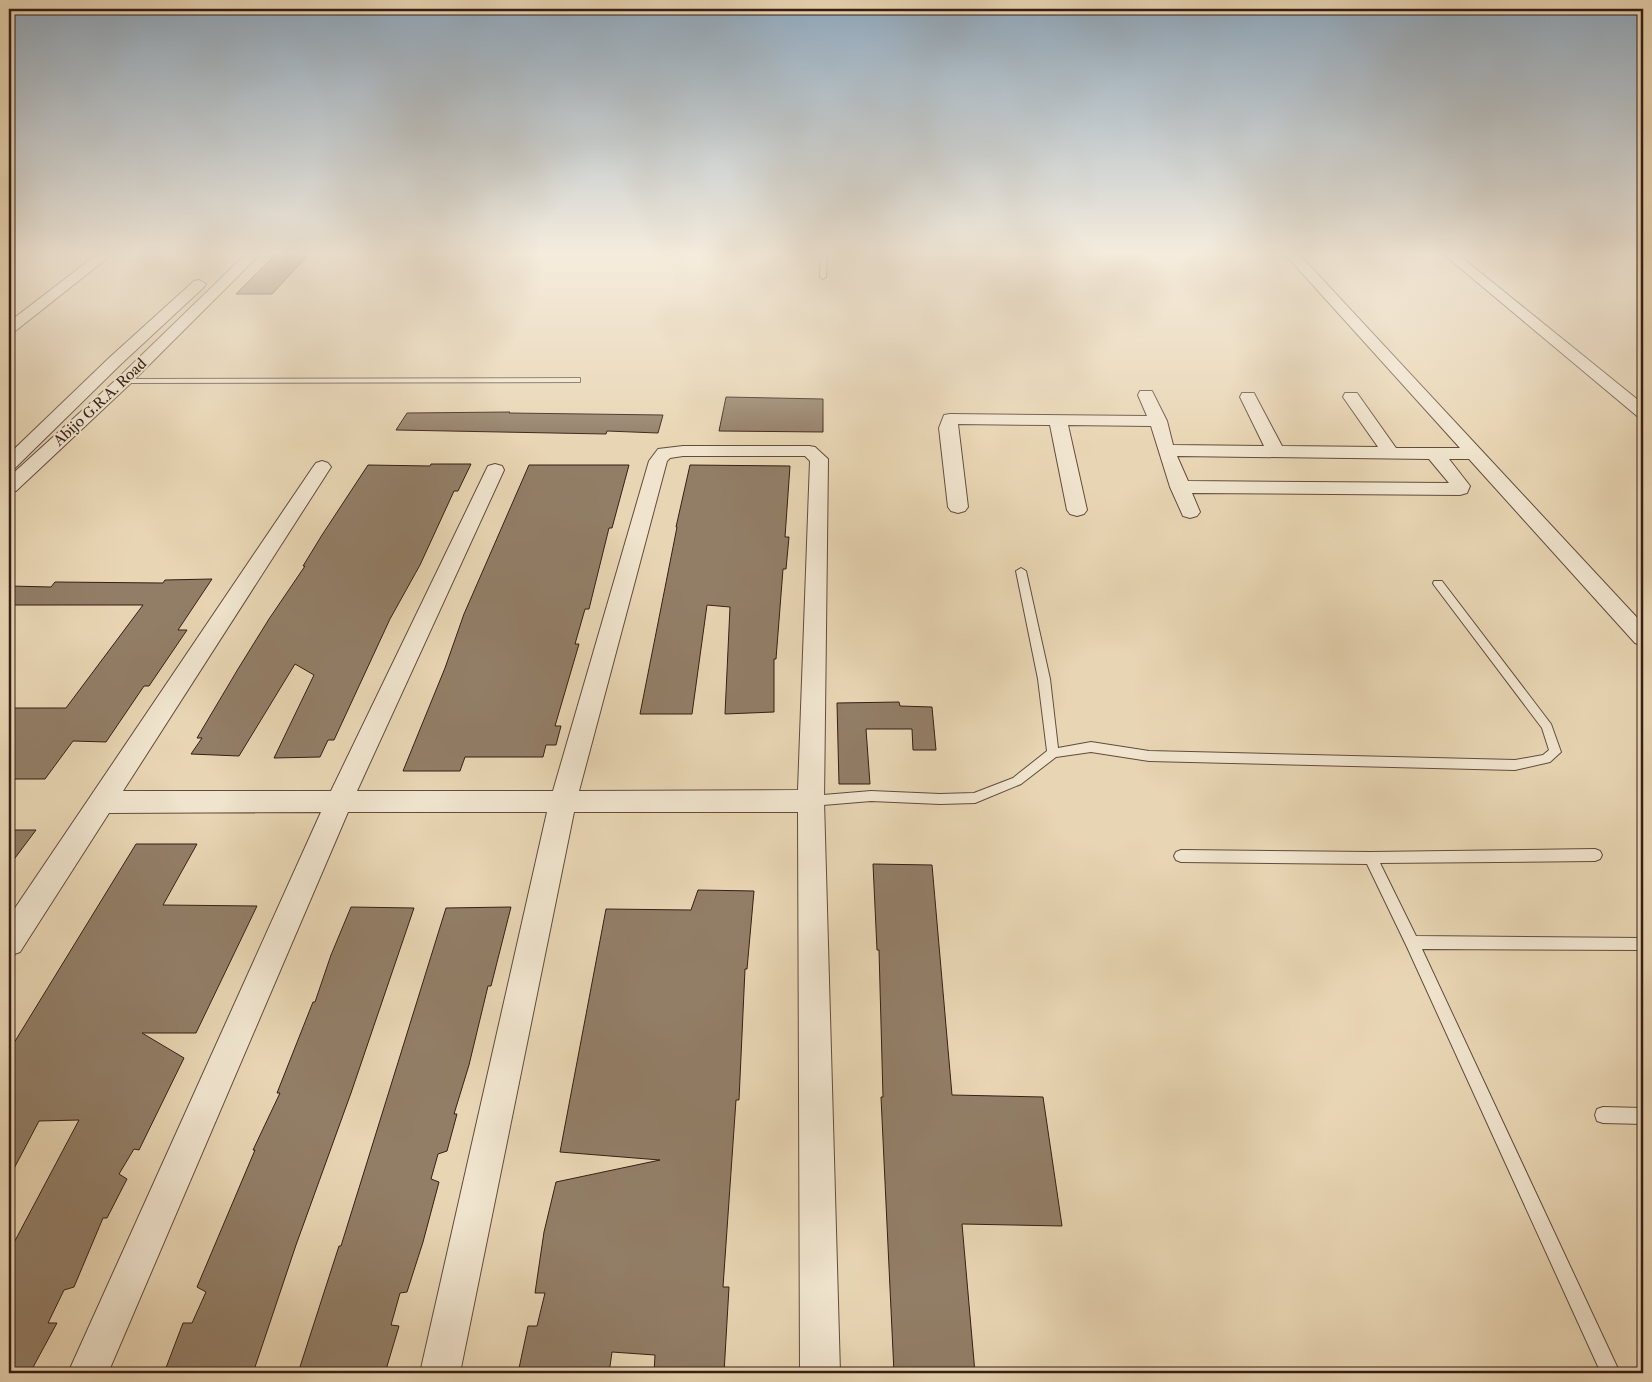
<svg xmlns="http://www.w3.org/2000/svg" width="1652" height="1382" font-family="'Libre Caslon Text',serif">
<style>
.building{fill:#927e67;stroke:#351f15}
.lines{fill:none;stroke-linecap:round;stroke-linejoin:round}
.lane-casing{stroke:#624c3c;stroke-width:2}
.street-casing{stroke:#624c3c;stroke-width:2}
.lane{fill:#f0e4ce;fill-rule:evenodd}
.street{fill:#f0e4ce;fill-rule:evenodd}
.labels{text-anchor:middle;stroke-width:4;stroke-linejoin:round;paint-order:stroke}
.far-street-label{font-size:14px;fill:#351f15;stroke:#f0e4ce}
</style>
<rect width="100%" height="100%" fill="#e8d5b3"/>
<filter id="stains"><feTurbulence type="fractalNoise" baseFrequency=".004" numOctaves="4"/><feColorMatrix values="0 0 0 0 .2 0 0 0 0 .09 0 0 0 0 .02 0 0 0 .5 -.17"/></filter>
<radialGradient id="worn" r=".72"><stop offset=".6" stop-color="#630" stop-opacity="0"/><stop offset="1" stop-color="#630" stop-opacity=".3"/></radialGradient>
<g class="building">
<path d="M278,252H311L272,294H236Z"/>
<path d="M726,397L823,399V432L719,431Z"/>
<path d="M510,412L509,413L663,415L658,433L607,431L606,434L396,430L407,413Z"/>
<path d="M431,464H471L458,491H454L420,565L390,619L334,740H328L320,757L274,758L314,675L295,664L239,756L191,754L202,738H197L238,669L269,619L305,566H303L322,535L368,465L430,466Z"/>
<path d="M529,465H629L612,528H609L589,609H585L575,644H579L555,726H561L556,745H546L543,757H465L460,771H403L445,668L464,614Z"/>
<path d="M690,465L790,466L785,537H789L786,569H783L776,659H774V712L725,714L730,607L707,605L692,714H640L677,527H676Z"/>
<path d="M212,579L178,630H187L149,686H144L106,742L73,741L45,779H9V708H66L143,605H9V586L51,587L55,582L163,583L165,580Z"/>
<path d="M899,702L900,706L932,707L936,750H913L912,729H866L870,784H839L837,703Z"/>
<path d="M9,830H36L9,866Z"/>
<path d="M136,844H197L163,905L257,906L196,1033H142L184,1058L139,1150L134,1149L119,1174L127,1179L107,1218H103L74,1287L64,1290L48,1323H57L31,1371H9V1252L79,1120L39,1121L9,1178V1051Z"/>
<path d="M873,864L932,865L952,1095L1043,1097L1062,1226L962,1224L975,1373H894L881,1097H883L879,950H877Z"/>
<path d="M698,890L754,891L747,969H745L739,1100H736L723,1287H729L724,1373H654L655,1355L612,1352L609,1373H518L528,1326H537L545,1293H535L544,1232L556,1182L660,1160L560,1152L606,909L691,910Z"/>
<path d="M351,907L414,908L351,1093L296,1245L253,1373H164L183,1323H192L206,1292L197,1287L255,1150H253L280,1093H277L313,1002H315L331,955Z"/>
<path d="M511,907L491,986H488L469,1065L454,1114H457L447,1151L438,1154L431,1179L439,1182L423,1242L407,1292L400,1293L391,1325L399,1326L385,1373H298L339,1246H341L446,908Z"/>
</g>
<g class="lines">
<defs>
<g id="lane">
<path d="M821,252H827L826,277L823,279L820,277Z"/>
<path d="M577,378H580V382L124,383L120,381L124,379Z"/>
<path d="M1021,568L1026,571L1050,679L1058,748L1091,742L1149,751L1515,760L1543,755L1549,750L1542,728L1434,585L1433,583L1434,581H1442L1551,724L1561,752L1550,762L1515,770L1149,761L1091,752L1056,757L1021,784L975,803L940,804L871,801L811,806L807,805L805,801L807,797L811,796L871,791L940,794L974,793L1013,778L1047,751L1038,679L1016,571Z"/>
<path d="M1595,849L1600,851L1602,855L1600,859L1595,861L1380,863L1416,936L1643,938V950L1422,949L1620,1373H1601L1407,947L1367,864L1181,862L1176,860L1174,856L1176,852L1181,850L1371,852Z"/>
<path d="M1603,1107L1643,1108V1124L1603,1123L1597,1121L1595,1115L1597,1109Z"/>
</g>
<g id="street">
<path d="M100,252H115L14,332L9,333V322Z"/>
<path d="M248,252H262L130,384L16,491L9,493V477L118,378Z"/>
<path d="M1283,252H1297L1643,624V646L1635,643L1469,459H1449L1470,486L1467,493L1460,495L1192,493L1200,512L1197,516L1190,518L1183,516L1170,487L1151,426L1068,425L1087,510L1084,514L1077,516L1070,514L1067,510L1050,425L958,424L968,507L965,511L958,513L951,511L948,507L939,428L944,415L950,414L1147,416L1138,395L1140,391H1152L1167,421L1173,445L1264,446L1240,397L1242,393H1254L1256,397L1282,446L1378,447L1343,397L1345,393H1357L1396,448H1460ZM1177,456L1429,459L1449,483L1188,481Z"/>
<path d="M1441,252H1455L1643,404V417L1637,416Z"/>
<path d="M199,280L206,284L204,287L121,364L15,468L9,469V454L109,358L194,281Z"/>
<path d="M683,446H809L815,447L828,459L824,801L840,1373H800L798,812H574L460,1373H420L547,812H348L108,1373H68L321,812L109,813L20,952L9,956V917L313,467L316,463L322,461L328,463L331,467L123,791H331L486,470L488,466L495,464L502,466L504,470L357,791H553L649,461L658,449ZM683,456H805L810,461L798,790L579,791L667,461L670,458Z"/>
</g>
</defs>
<use href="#lane" class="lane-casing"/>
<use href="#street" class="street-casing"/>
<use href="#lane" class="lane"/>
<use href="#street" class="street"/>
</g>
<linearGradient id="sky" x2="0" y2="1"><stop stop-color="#8fa8bd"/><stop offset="0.57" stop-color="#f5ecdd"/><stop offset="1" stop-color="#f5ecdd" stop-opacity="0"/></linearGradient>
<rect width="1652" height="445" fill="url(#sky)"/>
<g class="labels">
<g class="far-street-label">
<text transform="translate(100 402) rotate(-43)" y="5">Abijo G.R.A. Road</text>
</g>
</g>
<rect width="1652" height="1382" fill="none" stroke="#e8d5b3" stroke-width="30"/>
<rect x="10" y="10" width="1632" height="1362" fill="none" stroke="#351f15" stroke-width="2.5"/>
<rect x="15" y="15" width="1622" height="1352" fill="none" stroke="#351f15"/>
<rect width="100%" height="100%" filter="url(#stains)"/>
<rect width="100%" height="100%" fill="url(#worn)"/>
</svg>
